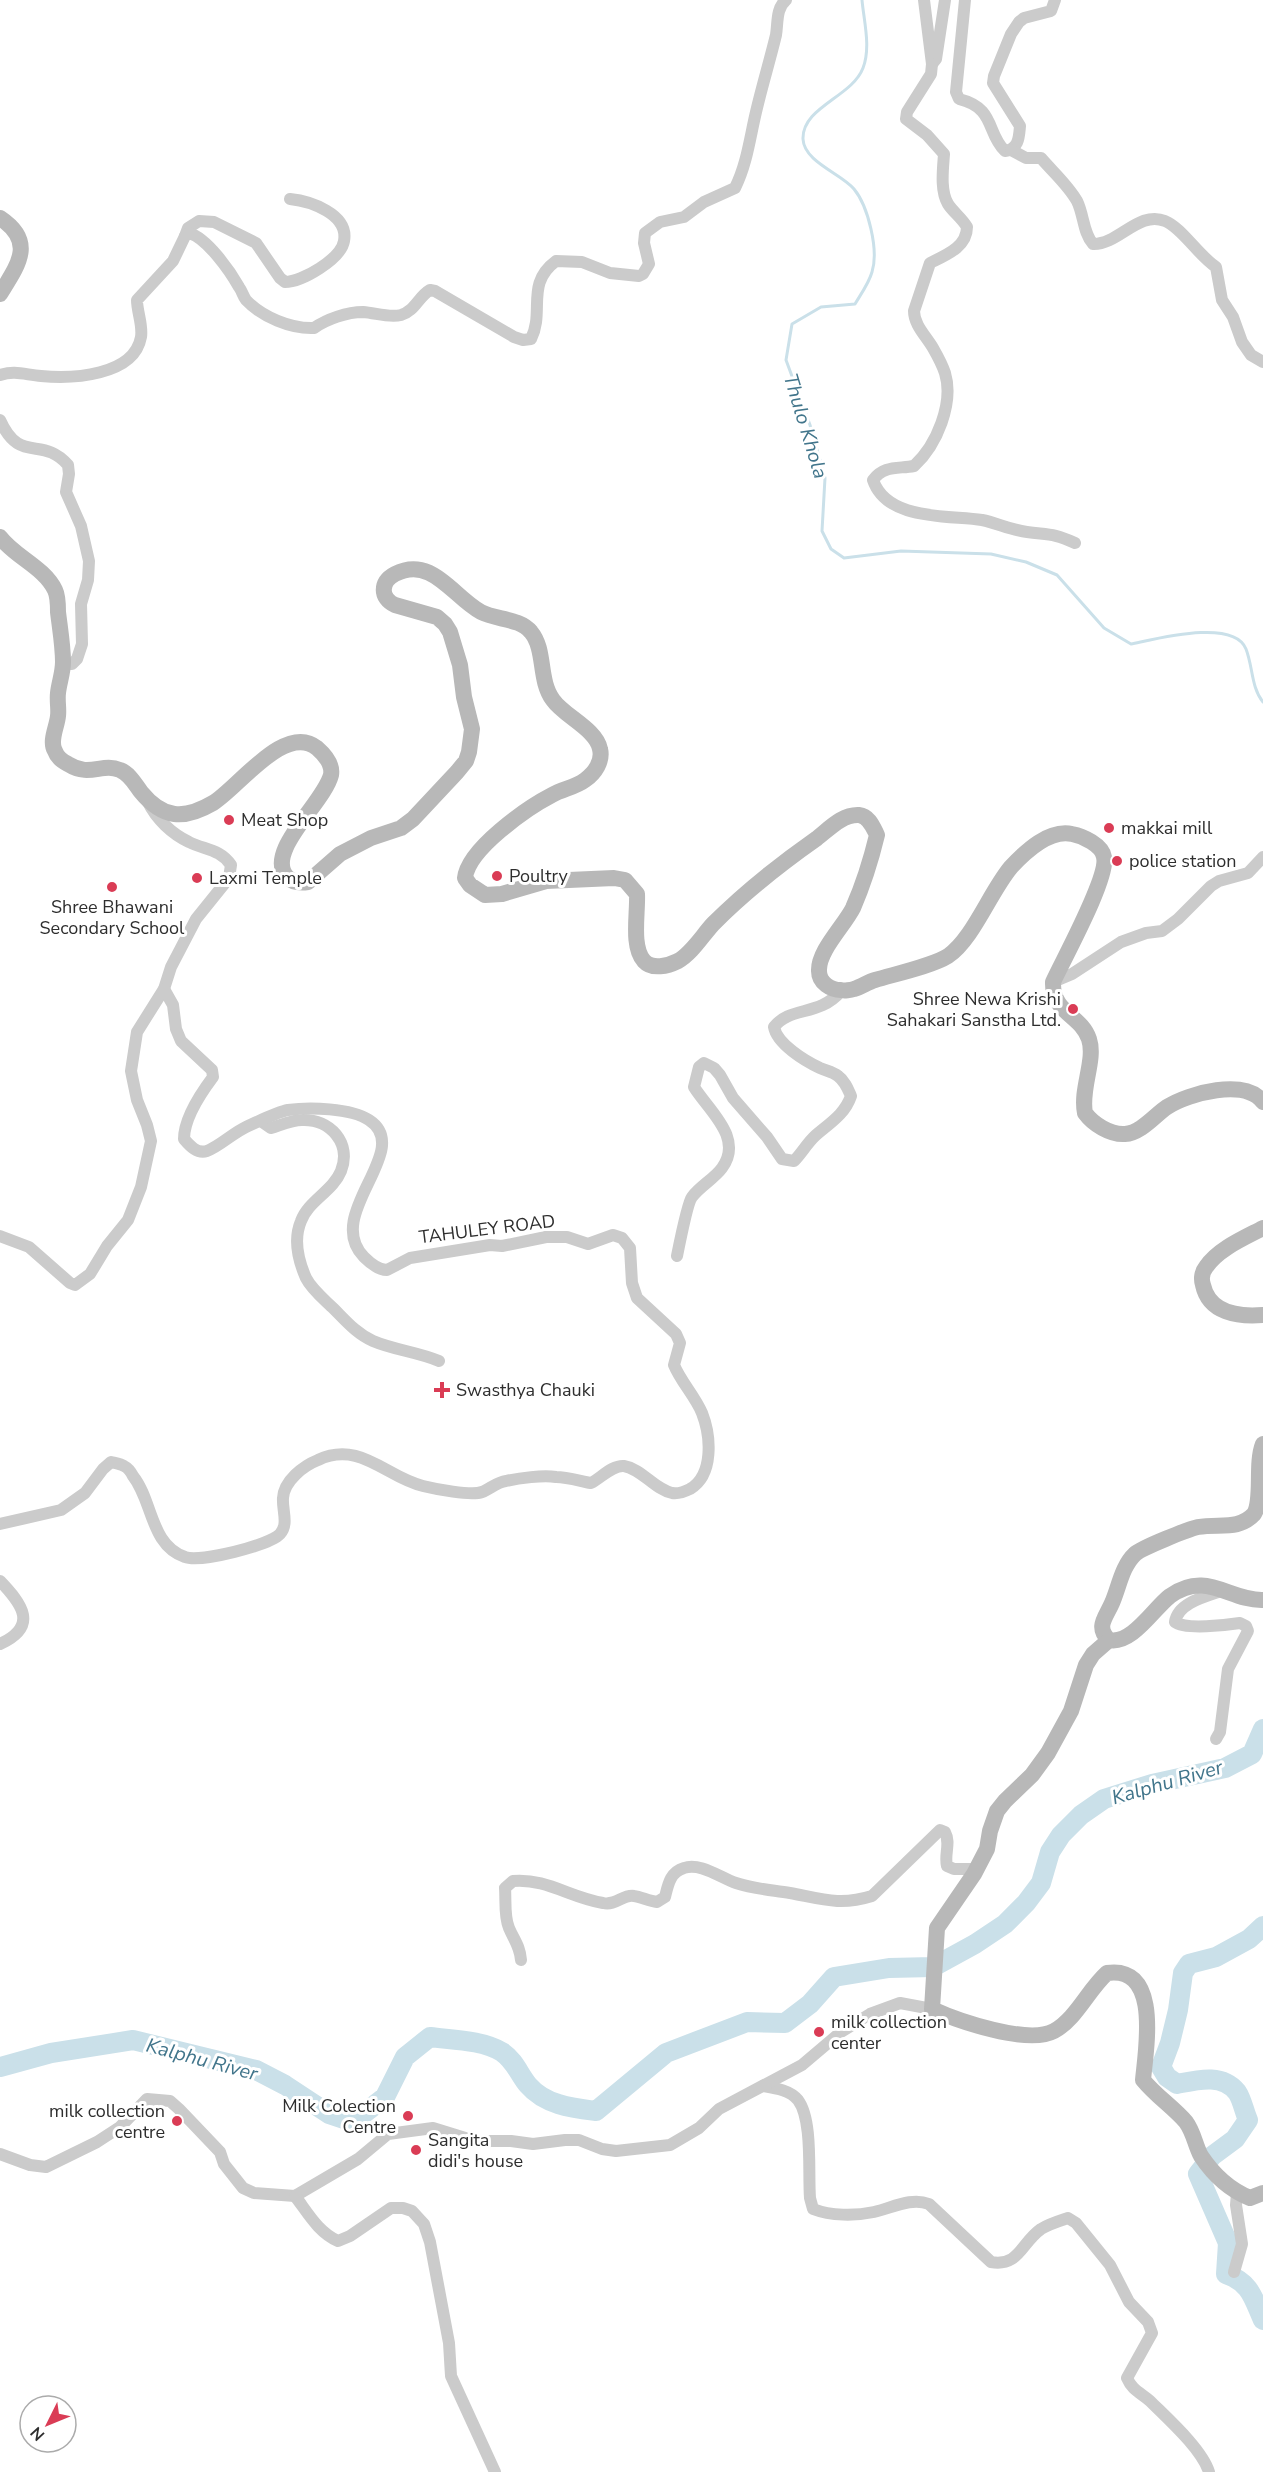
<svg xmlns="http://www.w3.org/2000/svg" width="1263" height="2472" font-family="'Nunito Sans',sans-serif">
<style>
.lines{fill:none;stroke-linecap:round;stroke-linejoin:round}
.stream{stroke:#cae0e9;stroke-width:3}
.river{stroke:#cae0e9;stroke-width:20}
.street{stroke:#cbcbcb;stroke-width:12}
.secondary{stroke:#b8b8b8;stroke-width:16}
.poi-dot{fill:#da3c55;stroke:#fff;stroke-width:2}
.labels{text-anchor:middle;stroke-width:6;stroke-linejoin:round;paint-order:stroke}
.poi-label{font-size:18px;fill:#2e2e2e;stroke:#fff;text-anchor:start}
.street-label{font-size:18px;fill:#2e2e2e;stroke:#fff}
.water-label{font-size:20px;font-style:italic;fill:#41758b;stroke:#fff}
</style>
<rect width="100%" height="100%" fill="#fff"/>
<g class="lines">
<path class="stream" d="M862,0C864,22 871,47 863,68C852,97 802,107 803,139C804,162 842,174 854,189C868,206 879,250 872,272C869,283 861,294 855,304L821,307L792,324L786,360L810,425L825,478L822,531L831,549L844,558L901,551L991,554L1026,562L1057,575L1104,628L1131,644C1156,639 1234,618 1246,649C1253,667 1251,687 1263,702"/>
<g class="river">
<path d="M1263,1926L1249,1939L1216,1957L1189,1964L1183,1973L1178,2010L1170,2043L1161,2067L1167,2077L1177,2084C1197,2080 1222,2073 1237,2092C1242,2099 1244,2111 1248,2120L1235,2139L1212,2156L1198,2174L1228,2243L1226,2274C1251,2283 1253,2298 1263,2320"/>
<path d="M0,2067L51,2053L133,2040L256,2070L285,2085L329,2114L353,2122L385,2097L405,2057L430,2037C453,2040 482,2040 502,2052C515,2061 519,2074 528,2085C545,2105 572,2108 596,2111L666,2053L747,2022L785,2023L810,2004L834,1977L889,1968L933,1967L975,1944L1005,1924L1026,1903L1041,1883L1050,1852L1061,1835L1081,1815L1104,1799L1152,1784L1225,1768L1252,1754L1263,1729"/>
</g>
<g class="street">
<path d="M924,0L932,64L936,59L945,0"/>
<path d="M965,0L956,92L959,99C996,108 986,133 1005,151C1019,149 1019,137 1020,126L993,83L994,76L1011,34L1019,22L1024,18L1051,11L1055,0"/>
<path d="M932,64L931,74L907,112L906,119L927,135L944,154C943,169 940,191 948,204C953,212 962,218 967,227C967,247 946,255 930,263L914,311C914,325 926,336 933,348C937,355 942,364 945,373C954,403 937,445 914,466C898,469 884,465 873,480C887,521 948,515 982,520C997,523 1011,530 1027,532C1049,535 1053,533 1075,543"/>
<path d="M1011,150L1026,158H1041C1053,172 1068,185 1077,201C1084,215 1083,233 1093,244C1118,245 1139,210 1165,221C1181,227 1199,256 1216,267L1222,300L1233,317L1242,342L1251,355L1263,362"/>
<path d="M185,236L188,228L199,221L214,222L256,243L280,278L285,282C302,282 341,259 344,241C349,214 310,201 290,199"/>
<path d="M0,375C15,370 26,375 41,376C72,379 134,376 141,337C143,325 137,312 137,300L173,261L185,236L189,233C207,238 230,271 239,287C242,291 243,296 246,300C262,317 291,329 314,328C327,319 347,312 363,312C376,313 389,318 401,315C415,311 418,297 430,290L435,291L514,337L523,340L531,339C545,311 525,284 556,261L582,262L610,273L639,276L643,274L649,264L644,243L645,233L660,222L684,217L704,202L735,188C747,164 750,137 756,112C762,86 770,60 776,35C778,23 776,8 786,0"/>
<path d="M0,420C20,465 42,435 68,465L69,474L66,492L81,526L89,561L88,580L81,604L82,644L77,659L72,664H63"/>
<path d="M1053,982L1072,974L1121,942L1146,933L1162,931L1178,919L1211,886L1219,881L1248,873L1263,857"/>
<path d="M261,1121L271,1128C281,1125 292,1120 302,1120C330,1119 352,1143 341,1171C333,1191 308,1201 301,1221C293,1240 298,1260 306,1278C312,1290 325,1300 334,1309C346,1321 357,1334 373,1341C394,1350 418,1352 439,1361"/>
<path d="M0,1236L29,1247L70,1283L75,1285L90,1274L107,1246L128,1220L141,1187L151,1141L147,1125L137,1100L131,1071L137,1032L164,989L171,967L196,919L229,878L231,865C220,849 205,850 189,842C172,834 156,819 148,802"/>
<path d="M677,1256C679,1246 688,1202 692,1197C700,1186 714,1179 722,1168C744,1138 709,1111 694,1087L699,1067L704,1063L714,1068L720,1075L733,1098L767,1137L782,1159L794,1161C802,1153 807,1143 816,1135C830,1123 845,1114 851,1096C848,1089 845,1081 838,1076C833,1072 827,1071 820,1068C805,1061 777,1044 774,1027C790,1006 819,1017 841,991"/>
<path d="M0,1524L61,1510L85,1493L103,1469L111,1462C115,1463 121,1464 124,1466C128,1468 131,1472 133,1476C153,1501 150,1545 185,1557C200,1563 270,1545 280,1534C289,1524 282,1510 283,1498C284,1481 303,1466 318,1460C360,1440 387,1478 423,1486C435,1489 471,1496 482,1492C490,1489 497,1482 506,1481C519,1478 543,1475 556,1477C567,1477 580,1481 591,1483C601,1478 612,1465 624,1466C642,1469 654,1489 672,1493C678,1494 684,1492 690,1489C714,1475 711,1436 702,1413C695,1396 681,1382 674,1365L680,1343L676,1334L637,1298L632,1283L630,1248L622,1238L613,1235L588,1244L567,1237H546L502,1246L490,1245L410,1258L387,1270C378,1270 370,1263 364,1257C322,1214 415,1150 369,1120C351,1108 309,1107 288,1110C277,1112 257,1122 246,1127C233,1133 220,1146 207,1151C197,1154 190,1146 184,1139C184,1119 201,1093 213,1077L212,1070L181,1041L176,1029L173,1005L164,989"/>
<path d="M0,1581C22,1604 39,1626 0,1644"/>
<path d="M1216,1739L1220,1732L1228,1669L1248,1631L1246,1626L1240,1623C1227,1625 1185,1630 1175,1622C1178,1602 1208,1596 1224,1590"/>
<path d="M521,1960C520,1946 514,1940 509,1928C504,1917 506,1901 505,1888L513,1881C546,1878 571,1898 603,1903C616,1906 623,1894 634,1896C641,1897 649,1901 657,1902L665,1897C668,1885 670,1872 684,1868C700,1862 721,1878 736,1883C754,1889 772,1890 790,1893C822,1899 840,1906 872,1896L940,1830L945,1832C951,1843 944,1854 947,1866L954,1869H977"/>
<path d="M763,2086C775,2088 790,2090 798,2100C813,2120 808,2173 810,2198L813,2209C831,2216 855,2216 874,2212C892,2208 911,2197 929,2204L991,2262C1019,2267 1021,2243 1041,2229C1049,2224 1059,2221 1068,2218L1076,2223L1110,2265L1129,2302L1148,2322L1152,2333L1127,2378C1132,2390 1141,2393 1150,2401C1167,2418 1202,2449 1209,2472"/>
<path d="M0,2154L30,2165L46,2167L97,2142L120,2127L147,2099L170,2101L179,2109L220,2152L224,2164L243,2188L254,2193L295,2196L358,2159L388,2134L433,2128L475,2141H511L533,2144L565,2140H579L602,2149L616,2151L670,2145L699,2128L719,2109L802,2065L841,2032L870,2014L900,2003L932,2009"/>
<path d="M295,2196C308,2213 318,2232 338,2241L350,2236L391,2208H403L412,2211L424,2224L430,2242L449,2343L451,2376L495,2472"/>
<path d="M1234,2272L1242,2244L1236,2205L1237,2193"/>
</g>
<g class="secondary">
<path d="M0,218C36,242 18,265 0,294"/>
<path d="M0,537C15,557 44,567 55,590C58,596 58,605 58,612C60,629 63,646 63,662C63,673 59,683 58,693C57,701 59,709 58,716C57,727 49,741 55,751C57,757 62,761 68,764C90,778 102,762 120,770C130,774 135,784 141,792C163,819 184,820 213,803C238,788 285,722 317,748C325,755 333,764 331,775C324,803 264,852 287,877C293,883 301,883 308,882L340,854L371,838L401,828L413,819L457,772L466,761L469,752L472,729L464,697L460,665L450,632L445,624L437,617L395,605C380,598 380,582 395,574C432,555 453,597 481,612C496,620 520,618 531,632C546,650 538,680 553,700C564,716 596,729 600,749C603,761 595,773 585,780C576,787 563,789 552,795C527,808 468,849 465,878L470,885L485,895L502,894L546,881L614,878L625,880L637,894C638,913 631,947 644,961C652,970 668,966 678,961C692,953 702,936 713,924C745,892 779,865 816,839C828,830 842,814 859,815C869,816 873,827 877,835C871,860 863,885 853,908C844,926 818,951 819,971C819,983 831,990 841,990C844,991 851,990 854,989C861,987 868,982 875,980C895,974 932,966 948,956C973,939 990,892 1011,867C1026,851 1049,829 1072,834C1083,836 1102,845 1104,857C1109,877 1063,960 1053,982C1052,1013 1081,1015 1089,1039C1096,1060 1080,1089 1085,1113C1093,1124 1110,1135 1125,1134C1141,1133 1155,1115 1167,1107C1189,1093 1245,1078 1263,1102"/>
<path d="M1263,1228C1244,1238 1218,1249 1206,1267C1202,1272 1201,1279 1203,1285C1209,1313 1238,1317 1263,1315"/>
<path d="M1263,1444C1255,1464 1263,1500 1254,1514C1238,1531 1219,1523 1198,1527C1189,1529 1141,1548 1135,1554C1122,1566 1119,1587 1112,1603C1106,1617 1095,1627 1109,1640C1132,1645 1154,1608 1170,1596C1207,1570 1229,1601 1263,1600"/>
<path d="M1109,1640L1093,1654L1086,1665L1071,1711L1048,1753L1032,1775L1005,1801L997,1811L990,1831L987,1849L974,1874L937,1928L932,2009C958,2021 1028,2045 1054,2031C1076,2019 1088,1990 1107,1973C1161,1965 1146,2048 1143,2080C1156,2096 1173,2107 1186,2122C1194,2133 1195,2145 1201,2156C1213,2174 1230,2190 1250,2198L1263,2193"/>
</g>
</g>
<g class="poi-dot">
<circle cx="229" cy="820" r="6"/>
<circle cx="1109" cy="828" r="6"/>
<circle cx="1117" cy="861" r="6"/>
<circle cx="497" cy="876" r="6"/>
<circle cx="197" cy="878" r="6"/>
<circle cx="112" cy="887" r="6"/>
<circle cx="1073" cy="1009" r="6"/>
<path d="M439 1381h6v6h6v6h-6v6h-6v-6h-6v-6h6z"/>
<circle cx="819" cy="2032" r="6"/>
<circle cx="408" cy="2116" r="6"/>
<circle cx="177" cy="2121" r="6"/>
<circle cx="416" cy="2150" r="6"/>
</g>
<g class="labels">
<g class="poi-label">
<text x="241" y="826">Meat Shop</text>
<text x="1121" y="834">makkai mill</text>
<text x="1129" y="867">police station</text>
<text x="509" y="882">Poultry</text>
<text x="209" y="884">Laxmi Temple</text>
<text x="112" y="913" text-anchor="middle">Shree Bhawani<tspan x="112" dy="21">Secondary School</tspan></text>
<text x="1061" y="1005" text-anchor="end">Shree Newa Krishi<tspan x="1061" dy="21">Sahakari Sanstha Ltd.</tspan></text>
<text x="456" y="1396">Swasthya Chauki</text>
<text x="831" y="2028">milk collection<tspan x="831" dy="21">center</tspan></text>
<text x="396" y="2112" text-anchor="end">Milk Colection<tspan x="396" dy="21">Centre</tspan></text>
<text x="165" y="2117" text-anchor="end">milk collection<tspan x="165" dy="21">centre</tspan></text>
<text x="428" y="2146">Sangita<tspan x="428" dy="21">didi's house</tspan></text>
</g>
<g class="street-label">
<text transform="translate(487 1229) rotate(-7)" y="6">TAHULEY ROAD</text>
</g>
<g class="water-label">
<text transform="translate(806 426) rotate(73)" y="7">Thulo Khola</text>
<text transform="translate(1167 1782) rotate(-16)" y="7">Kalphu River</text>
<text transform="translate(202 2059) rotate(15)" y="7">Kalphu River</text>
</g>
</g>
<g transform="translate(48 2424) rotate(227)"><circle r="28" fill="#ffffff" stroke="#ababab" stroke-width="1.5"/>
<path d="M0-4.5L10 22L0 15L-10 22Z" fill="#da3c55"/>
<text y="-9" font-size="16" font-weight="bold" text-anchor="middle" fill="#2e2e2e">N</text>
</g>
</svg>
